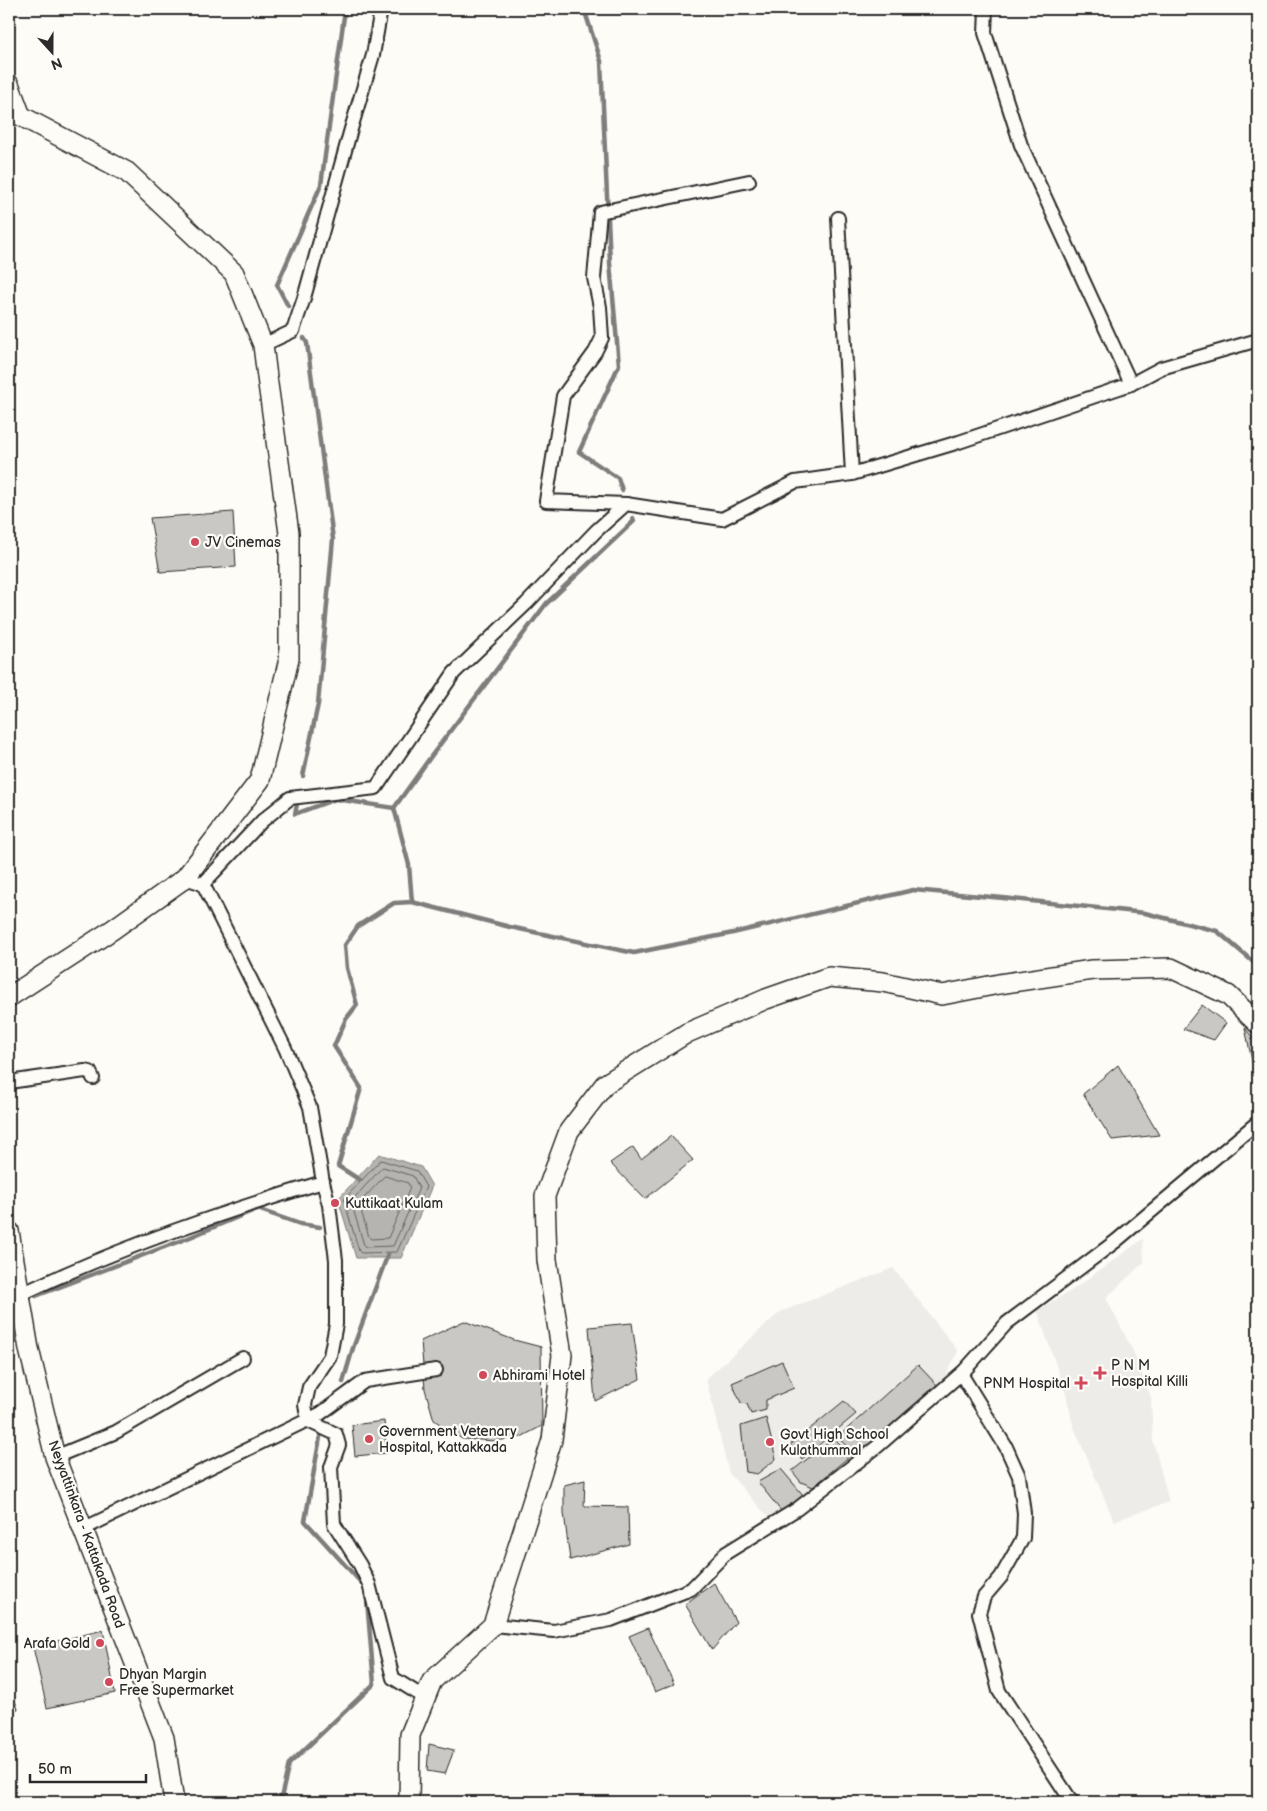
<svg xmlns="http://www.w3.org/2000/svg" width="1267" height="1811" font-family="'Balsamiq Sans',sans-serif">
<style>
.built{fill:#edece8}
.water{fill:#b5b4b1;stroke:#7e7d7b}
.lines{fill:none;stroke-linecap:round;stroke-linejoin:round}
.shore{stroke:#626261;stroke-width:1}
.stream{stroke:#7e7d7b;stroke-width:4.5}
.building{fill:#c9c8c4;stroke:#2b2b2b}
.minor-casing{stroke:#2b2b2b;stroke-width:16}
.secondary-casing{stroke:#2b2b2b;stroke-width:22}
.minor{stroke:#fdfcf7;stroke-width:12}
.secondary{stroke:#fdfcf7;stroke-width:19}
.poi-dot{fill:#d1495b;stroke:#fdfcf7;stroke-width:2}
.labels{text-anchor:middle;stroke-width:4.5;stroke-linejoin:round;paint-order:stroke}
.poi-label{font-size:14px;fill:#2b2b2b;stroke:#fdfcf7;text-anchor:start}
.street-label{font-size:14px;fill:#2b2b2b;stroke:#fdfcf7}
</style>
<rect width="100%" height="100%" fill="#fdfcf7"/>
<filter id="ink" filterUnits="userSpaceOnUse"><feTurbulence type="fractalNoise" baseFrequency=".02" numOctaves="2"/><feDisplacementMap in="SourceGraphic" scale="10" xChannelSelector="R" yChannelSelector="G"/><feConvolveMatrix kernelMatrix="1 2 1 2 8 2 1 2 1" color-interpolation-filters="sRGB"/></filter>
<g filter="url(#ink)">
<g class="built">
<path d="M1143,1239L1144,1262L1106,1298L1133,1351L1151,1397L1153,1441L1169,1502L1114,1521L1073,1425L1066,1394L1037,1310L1071,1291Z"/>
<path d="M893,1268L958,1351L943,1381L909,1415L855,1461L771,1520L729,1473L706,1379L780,1312Z"/>
</g>
<path class="water" d="M379,1154L421,1167L432,1186L401,1258H356L338,1199Z"/>
<g class="lines">
<g class="shore">
<path d="M381,1160L417,1171L426,1187L397,1252L361,1253L359,1251L344,1200Z"/>
<path d="M383,1167L413,1176L419,1188L393,1246L365,1247L364,1245L351,1202Z"/>
<path d="M385,1176L408,1183L410,1188L388,1238L371,1239L369,1237L359,1204Z"/>
</g>
<g class="stream">
<path d="M584,9L601,61L610,263L619,365L579,452L618,478L622,490"/>
<path d="M288,306L277,285L321,185L345,9"/>
<path d="M303,776L318,704L333,539L307,343L304,338"/>
<path d="M297,804L295,814L336,799L394,808"/>
<path d="M412,902L510,927L634,953L733,933L913,890L1003,898L1145,913L1217,931L1258,966"/>
<path d="M360,1180L338,1166L361,1088L334,1046L346,1019L357,1005L347,968L345,945L358,926L394,903L412,902L409,865L394,808L432,755L546,604L634,521L633,518"/>
<path d="M36,1296L188,1238L257,1209L300,1224L320,1227"/>
<path d="M343,1382L353,1348L388,1254"/>
<path d="M280,1802L289,1764L374,1684L366,1588L305,1521L320,1437"/>
</g>
</g>
<g class="building">
<path d="M233,512L236,567L160,572L150,518Z"/>
<path d="M1202,1005L1226,1023L1214,1040L1183,1029Z"/>
<path d="M1245,1028L1258,1044V1089Z"/>
<path d="M1118,1065L1159,1135L1112,1140L1083,1094Z"/>
<path d="M671,1136L693,1160L645,1199L610,1163L633,1147L641,1159Z"/>
<path d="M464,1321L514,1340L541,1347L542,1426L521,1437L496,1441L462,1439L434,1420L425,1389L421,1341Z"/>
<path d="M632,1323L640,1379L595,1401L589,1327Z"/>
<path d="M782,1361L794,1388L766,1400V1410L751,1414L747,1404L741,1403L732,1383Z"/>
<path d="M918,1365L937,1385L857,1458L838,1437Z"/>
<path d="M844,1401L856,1414L802,1459L790,1445Z"/>
<path d="M766,1418L776,1459L757,1474L746,1472L741,1426Z"/>
<path d="M384,1421L387,1453L355,1456L352,1425Z"/>
<path d="M834,1438L851,1455L813,1487L801,1482L792,1471Z"/>
<path d="M781,1469L804,1496L781,1511L758,1482Z"/>
<path d="M585,1480L584,1506L628,1507L629,1544L570,1560L564,1513V1485Z"/>
<path d="M714,1583L736,1622L712,1650L685,1604Z"/>
<path d="M648,1628L674,1684L655,1692L629,1636Z"/>
<path d="M103,1630L115,1693L47,1708L33,1647Z"/>
<path d="M9,1685L18,1709L9,1711Z"/>
<path d="M429,1744L454,1750L445,1774L427,1771Z"/>
</g>
<g class="lines">
<defs>
<g id="minor">
<path d="M986,9L985,33L1021,145L1131,384"/>
<path d="M838,218L852,474"/>
<path d="M263,345L293,331L304,298L351,129L373,55L380,15L379,9"/>
<path d="M626,504L546,501L563,396L595,352L602,338L600,307L594,278L600,212L749,181"/>
<path d="M185,878L203,884L262,821L290,798L376,788L454,673L526,604L596,531L626,504L722,519L795,482L852,474L959,442L1131,384L1161,368L1258,340"/>
<path d="M203,884L285,1048L310,1107L323,1182L329,1205L336,1260V1324L330,1356L309,1387L305,1405L308,1421L336,1434L339,1445L331,1467L334,1524L360,1565L369,1584L393,1678L425,1698"/>
<path d="M9,1082L85,1071L90,1072L93,1078"/>
<path d="M9,1300C109,1251 216,1214 323,1182"/>
<path d="M961,1374L1006,1447L1019,1476L1024,1513L1023,1538L1001,1577L984,1597L979,1613L999,1691L1072,1802"/>
<path d="M55,1457L116,1432L243,1358"/>
<path d="M83,1529L320,1414L365,1381L436,1370"/>
<path d="M493,1625L554,1631L611,1620L691,1589L726,1553L797,1509L878,1446L964,1371L1007,1323L1116,1241L1258,1122"/>
</g>
<g id="secondary">
<path d="M9,84L21,116L127,172L234,273L263,345L267,377L289,533V659L260,780L185,878L112,930L9,997"/>
<path d="M9,1231L29,1349L55,1457L164,1738L174,1802"/>
<path d="M409,1802L410,1735L432,1681L493,1625L552,1440L562,1355L547,1260L545,1196L569,1131L605,1084L687,1033L766,999L829,977L883,982L942,995L999,984L1092,970L1171,968L1228,995L1258,1024"/>
</g>
</defs>
<use href="#minor" class="minor-casing"/>
<use href="#secondary" class="secondary-casing"/>
<use href="#minor" class="minor"/>
<use href="#secondary" class="secondary"/>
</g>
</g>
<g class="poi-dot">
<circle cx="195" cy="542" r="5"/>
<circle cx="335" cy="1203" r="5"/>
<path d="M1097.5 1365.5h5v5h5v5h-5v5h-5v-5h-5v-5h5z"/>
<circle cx="483" cy="1375" r="5"/>
<path d="M1078.5 1375.5h5v5h5v5h-5v5h-5v-5h-5v-5h5z"/>
<circle cx="369" cy="1439" r="5"/>
<circle cx="770" cy="1442" r="5"/>
<circle cx="100" cy="1643" r="5"/>
<circle cx="109" cy="1682" r="5"/>
</g>
<g class="labels">
<g class="poi-label">
<text x="205" y="547">JV Cinemas</text>
<text x="345" y="1208">Kuttikaat Kulam</text>
<text x="1111" y="1370">P N M<tspan x="1111" dy="16">Hospital Killi</tspan></text>
<text x="493" y="1380">Abhirami Hotel</text>
<text x="1070" y="1388" text-anchor="end">PNM Hospital</text>
<text x="379" y="1436">Government Vetenary<tspan x="379" dy="16">Hospital, Kattakkada</tspan></text>
<text x="780" y="1439">Govt High School<tspan x="780" dy="16">Kulathummal</tspan></text>
<text x="90" y="1648" text-anchor="end">Arafa Gold</text>
<text x="119" y="1679">Dhyan Margin<tspan x="119" dy="16">Free Supermarket</tspan></text>
</g>
<g class="street-label">
<text transform="translate(87 1534) rotate(70)" y="5">Neyyattinkara - Kattakada Road</text>
</g>
</g>
<rect width="1267" height="1811" fill="none" stroke="#fdfcf7" stroke-width="30"/>
<rect x="15" y="15" width="1237" height="1781" fill="none" stroke="#2b2b2b" stroke-width="2" filter="url(#ink)"/>
<g transform="translate(52 52) rotate(159)" stroke="#fdfcf7" stroke-width="4" paint-order="stroke">
<path d="M0-4L9 19L0 12L-9 19Z" fill="#2b2b2b"/>
<text y="-8" font-size="14" font-weight="bold" text-anchor="middle" fill="#2b2b2b">N</text>
</g>
<path d="M30 1774v8h116v-8" fill="none" stroke="#2b2b2b" stroke-width="2.5"/>
<text x="38" y="1774" font-size="15" fill="#2b2b2b" stroke="#fdfcf7" stroke-width="4" paint-order="stroke">50 m</text>
</svg>
